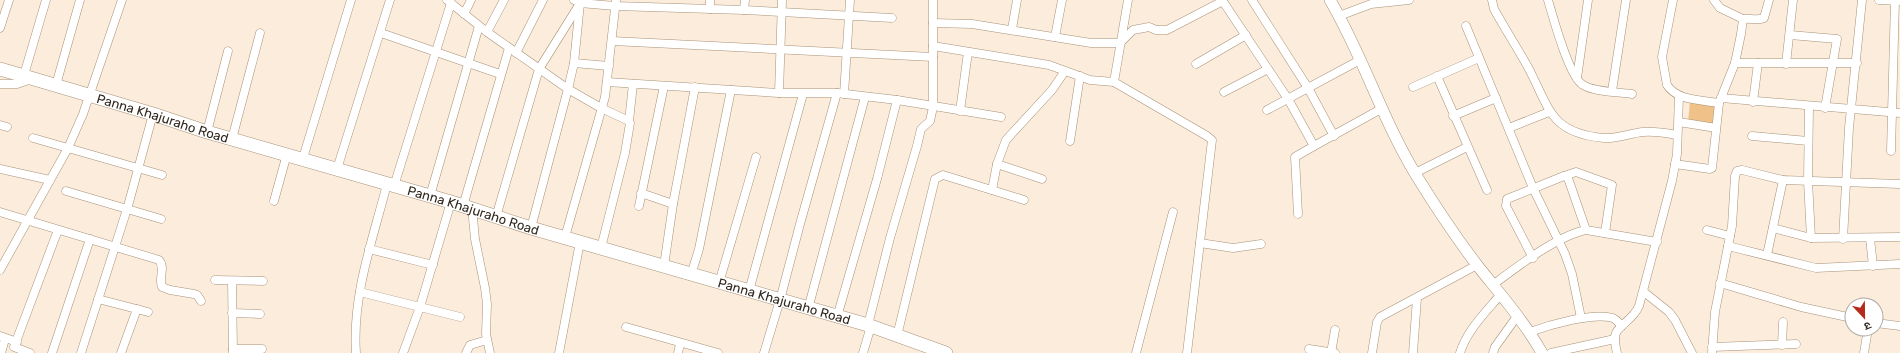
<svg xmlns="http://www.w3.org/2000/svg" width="1900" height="353" font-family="Rubik,'Noto Sans Devanagari',sans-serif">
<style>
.green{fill:#f1c18a}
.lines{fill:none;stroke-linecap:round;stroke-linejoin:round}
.street-casing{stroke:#a89278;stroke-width:9}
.secondary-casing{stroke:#a89278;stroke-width:12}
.primary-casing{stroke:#a89278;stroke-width:14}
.street{stroke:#fff;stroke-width:8}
.secondary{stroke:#fff;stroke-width:11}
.primary{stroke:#fff;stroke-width:13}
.labels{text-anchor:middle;stroke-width:4;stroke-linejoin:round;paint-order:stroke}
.street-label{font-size:13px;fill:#31281e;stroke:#fff}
</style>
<rect width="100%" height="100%" fill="#fbecdc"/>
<path class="green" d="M1690,101L1715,103L1713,124L1688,122Z"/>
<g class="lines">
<defs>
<g id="street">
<path d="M447,0L487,32L568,89L601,108L629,121L630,123L625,153L601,248"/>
<path d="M1128,0L1114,82L1207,136L1212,140L1187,353"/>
<path d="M1222,0L1288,99L1314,146L1381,109"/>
<path d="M1252,0L1308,88L1334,136"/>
<path d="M1492,0L1494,9C1505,29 1518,49 1529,69C1550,110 1551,133 1604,138C1617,139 1631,133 1643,132C1654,131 1666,133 1677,135"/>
<path d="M1548,0C1553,17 1569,77 1583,85C1594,92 1619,92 1632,94"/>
<path d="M1673,0L1662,57L1667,85C1677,101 1703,100 1719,103"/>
<path d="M1879,0L1899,1"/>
<path d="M580,3L615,6L744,10L892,18"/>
<path d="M710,9V0"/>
<path d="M744,10L745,0"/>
<path d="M464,14L471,0"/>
<path d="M1339,16L1371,4L1409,0"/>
<path d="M1743,19C1750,18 1757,21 1764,18L1769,0"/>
<path d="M933,23L972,24L1091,43H1120L1133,30L1149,27L1156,30H1167L1223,1"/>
<path d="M1466,26L1533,188L1565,254L1572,274L1581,318"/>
<path d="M0,28L9,0"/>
<path d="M1012,29L1017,0"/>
<path d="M487,32L504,0"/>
<path d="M381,33L500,74"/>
<path d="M1790,35L1837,39L1825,108"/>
<path d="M1055,37L1062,0"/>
<path d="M612,41L933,57"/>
<path d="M933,46L1049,65L1090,80L1114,82"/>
<path d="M516,53L543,0"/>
<path d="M574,63L609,66"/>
<path d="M1735,63H1857"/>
<path d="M1196,64L1246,35"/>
<path d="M1786,64L1793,0"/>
<path d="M24,75L46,0"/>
<path d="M1437,76L1487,190"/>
<path d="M1577,78L1588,0"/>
<path d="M607,82L779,93H837L897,100L1001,117"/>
<path d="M0,84H17L32,79"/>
<path d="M56,85L80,0"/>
<path d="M1413,87L1479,58"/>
<path d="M1612,91L1626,0"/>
<path d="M1224,92L1268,69"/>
<path d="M779,93L782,0"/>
<path d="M844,94L850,0"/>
<path d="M1721,98L1900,113"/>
<path d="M1753,102L1758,63"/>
<path d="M1809,107L1808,181L1811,238"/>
<path d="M1267,110L1360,60"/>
<path d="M960,111L968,52"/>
<path d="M1453,116L1496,98"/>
<path d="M629,121L633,84"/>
<path d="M1679,122L1716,128"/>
<path d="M0,125L7,127"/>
<path d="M1509,128L1549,112"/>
<path d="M207,132L228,51"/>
<path d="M1752,136L1808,141"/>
<path d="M33,138L162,175"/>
<path d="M232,139L260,33"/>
<path d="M1070,141L1080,76"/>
<path d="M1891,151L1895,0"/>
<path d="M303,158L351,0"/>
<path d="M997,164L1042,179"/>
<path d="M1675,164L1710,169L1712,168L1719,103L1735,63L1741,34L1743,19L1720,8L1714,0"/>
<path d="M0,169L50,180"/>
<path d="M337,169L390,0"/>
<path d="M1415,173L1467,147"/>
<path d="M1564,176L1576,172L1612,185L1605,233"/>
<path d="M394,186L451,3"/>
<path d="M992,190L997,164L1006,140L1052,90L1065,71"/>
<path d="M66,191L161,219"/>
<path d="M641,193L673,204"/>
<path d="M430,196L479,26"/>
<path d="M274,201L287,154"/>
<path d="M451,202L420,307L460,317"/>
<path d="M463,206L509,48"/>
<path d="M639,206L664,86"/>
<path d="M472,208L475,239L485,288L487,304L486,334L490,353"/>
<path d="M0,212L159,260C166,268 158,278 162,287L170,290L194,294L197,295L201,301"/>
<path d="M1298,214L1295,157L1314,146"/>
<path d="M496,217L539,69L579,5"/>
<path d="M531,228L568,89L574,63L580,3L574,0"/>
<path d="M1773,228L1811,238L1900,237"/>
<path d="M1707,230L1730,236"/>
<path d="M565,237L605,97L616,0"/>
<path d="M1870,238L1873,266"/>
<path d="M1843,239L1849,128L1862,0"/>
<path d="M1200,243L1233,248L1261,244"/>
<path d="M1728,246L1816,268L1900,264"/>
<path d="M369,249L433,265"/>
<path d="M1767,255L1783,180"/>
<path d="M1533,258L1506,206L1507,199L1564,176L1568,178L1586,230"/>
<path d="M664,266L673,204L695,87"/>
<path d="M0,270L68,148L83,114L122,0"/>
<path d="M691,275L699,249L731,90"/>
<path d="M215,280L263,281"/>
<path d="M232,281L233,353"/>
<path d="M719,283L756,157"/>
<path d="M1720,283L1801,307L1852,318"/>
<path d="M1494,284C1518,266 1557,236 1586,230L1657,242"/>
<path d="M749,291L803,94"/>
<path d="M360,292L420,307L403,353"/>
<path d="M1644,292L1669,312L1675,320L1692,353"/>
<path d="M98,299L148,312"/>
<path d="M808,309L865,97"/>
<path d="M232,313L260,314"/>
<path d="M837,317L877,179L897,100"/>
<path d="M1876,323L1900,326"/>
<path d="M868,325L890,238L917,146L921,129L930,121L933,107V0"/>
<path d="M626,327L718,353"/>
<path d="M1530,332C1549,325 1593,312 1613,318C1617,320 1619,323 1622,326"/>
<path d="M0,336L17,342"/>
<path d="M897,336L935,179L943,175L1024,200"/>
<path d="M1782,345L1783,322"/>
<path d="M1712,347L1796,344"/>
<path d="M233,349H262"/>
<path d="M1309,349L1335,353"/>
<path d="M1,353L5,339"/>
<path d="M30,353L14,347L58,230"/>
<path d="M52,353L90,239"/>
<path d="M81,353L128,206L153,114"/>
<path d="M121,353L137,309"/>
<path d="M356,353C352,295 373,239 387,184"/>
<path d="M466,353L470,345L487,340"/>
<path d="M559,353L580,242"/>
<path d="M678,353L680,344"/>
<path d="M764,353L780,300L800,224L837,93"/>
<path d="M863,353L871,326"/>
<path d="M1136,353L1173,212"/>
<path d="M1331,353L1335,330"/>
<path d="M1372,353L1377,322L1380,317L1477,265"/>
<path d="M1413,353L1417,298"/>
<path d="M1460,353C1467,330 1486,312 1501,294"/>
<path d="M1493,353L1495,347L1518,315"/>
<path d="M1551,353L1615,339"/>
<path d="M1617,353C1616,347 1613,339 1616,333C1620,324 1633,320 1639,306L1672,181L1677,154L1679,96"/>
<path d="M1712,353L1715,312L1732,226L1735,176L1737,171L1742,170L1783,180L1900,184"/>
<path d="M1864,353L1868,329"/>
</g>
<path id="secondary" d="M1330,0C1363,56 1382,119 1416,175C1435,206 1455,236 1477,265C1500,294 1524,321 1542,353"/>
<g id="primary">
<path id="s1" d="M0,69L153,114L207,132L451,202L531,228L868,325L946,353"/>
</g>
</defs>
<use href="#street" class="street-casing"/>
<use href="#secondary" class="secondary-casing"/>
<use href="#primary" class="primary-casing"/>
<use href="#street" class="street"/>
<use href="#secondary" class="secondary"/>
<use href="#primary" class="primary"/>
</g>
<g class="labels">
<g class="street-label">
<text dy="5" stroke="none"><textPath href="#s1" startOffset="170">Panna Khajuraho Road</textPath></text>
<text dy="5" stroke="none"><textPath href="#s1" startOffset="494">Panna Khajuraho Road</textPath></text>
<text dy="5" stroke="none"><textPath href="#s1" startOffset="818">Panna Khajuraho Road</textPath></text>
</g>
</g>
<g transform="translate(1864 317) rotate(158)"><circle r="19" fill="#ffffff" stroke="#ada9a5"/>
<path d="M0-3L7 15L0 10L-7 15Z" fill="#b72a1b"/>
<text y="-6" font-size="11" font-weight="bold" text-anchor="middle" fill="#31281e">उ</text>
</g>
</svg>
